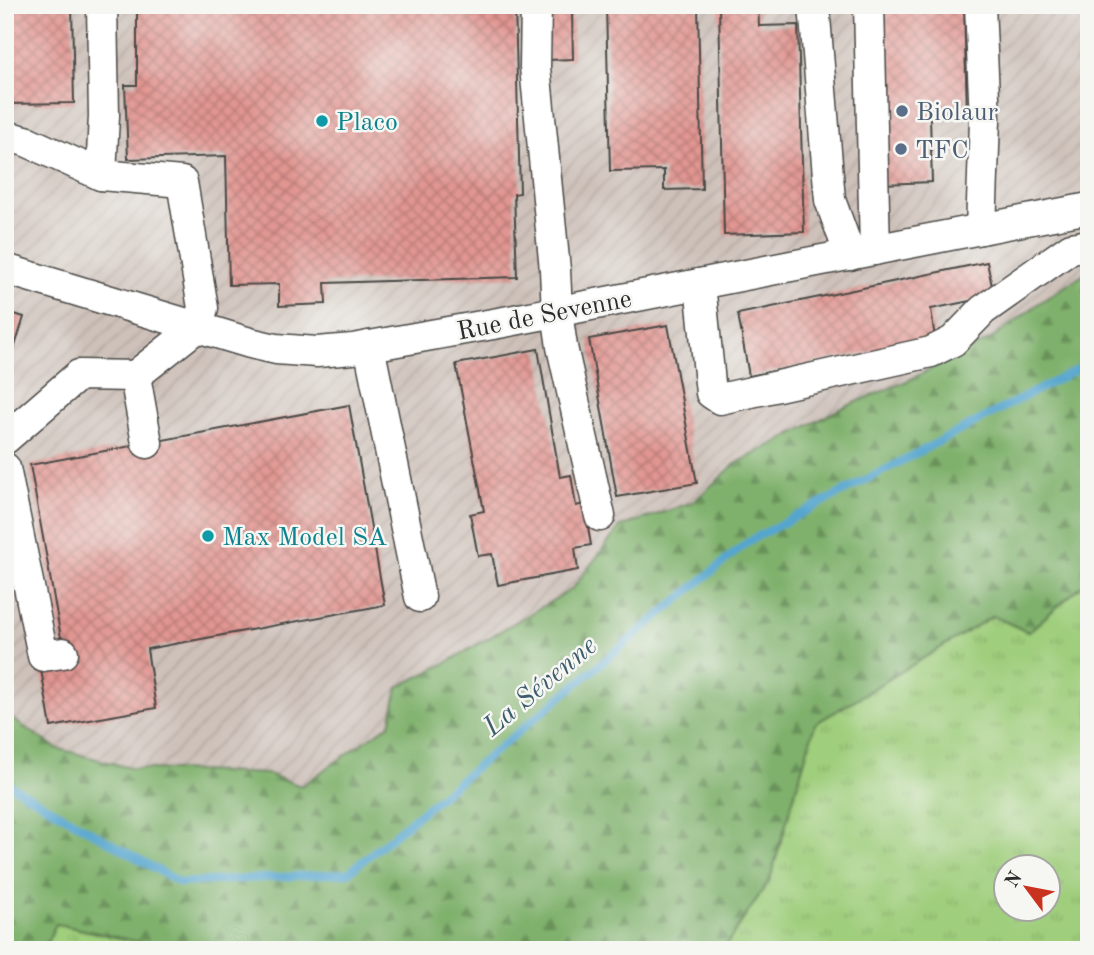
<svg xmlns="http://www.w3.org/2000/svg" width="1094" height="955" font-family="'Old Standard TT',serif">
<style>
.industrial{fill:url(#industrial-furrows)}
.grass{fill:url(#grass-tufts);stroke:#657c54;stroke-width:2;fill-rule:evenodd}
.forest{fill:url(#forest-firs);stroke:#556e4c;stroke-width:2}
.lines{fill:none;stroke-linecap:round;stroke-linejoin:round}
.stream{stroke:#55a5cf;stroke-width:8}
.building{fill:url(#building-cross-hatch)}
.minor-casing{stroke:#494845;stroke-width:33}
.minor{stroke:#fff;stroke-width:30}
.service-dot{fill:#5c6f8a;stroke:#f6f6f2;stroke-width:2.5}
.culture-dot{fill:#0f9aa8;stroke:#f6f6f2;stroke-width:2.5}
.labels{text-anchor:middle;stroke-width:5;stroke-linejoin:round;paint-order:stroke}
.service-label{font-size:26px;fill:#4e5e75;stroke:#f6f6f2;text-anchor:start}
.culture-label{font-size:26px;fill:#0d838f;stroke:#f6f6f2;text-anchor:start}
.street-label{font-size:26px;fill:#2b2b2b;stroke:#f6f6f2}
.water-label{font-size:28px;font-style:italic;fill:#3c5c6d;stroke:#f6f6f2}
</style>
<defs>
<pattern id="industrial-furrows" width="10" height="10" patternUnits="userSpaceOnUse" patternTransform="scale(1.75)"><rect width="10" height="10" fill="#cec1ba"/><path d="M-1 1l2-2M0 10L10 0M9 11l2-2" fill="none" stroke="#b1a6a0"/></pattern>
<pattern id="grass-tufts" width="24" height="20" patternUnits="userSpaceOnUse" patternTransform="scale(1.75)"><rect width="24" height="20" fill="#9fce7c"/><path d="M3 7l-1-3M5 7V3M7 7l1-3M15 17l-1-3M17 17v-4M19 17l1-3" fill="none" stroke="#89b16b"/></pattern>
<pattern id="forest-firs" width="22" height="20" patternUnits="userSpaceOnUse" patternTransform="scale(1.75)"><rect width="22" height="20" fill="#7fb16c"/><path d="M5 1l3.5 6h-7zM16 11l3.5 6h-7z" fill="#689059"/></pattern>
<pattern id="building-cross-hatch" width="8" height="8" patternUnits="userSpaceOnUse" patternTransform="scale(1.75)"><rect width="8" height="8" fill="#e29692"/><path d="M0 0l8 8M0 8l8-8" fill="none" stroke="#b77b77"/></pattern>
</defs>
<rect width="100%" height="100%" fill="#f6f6f2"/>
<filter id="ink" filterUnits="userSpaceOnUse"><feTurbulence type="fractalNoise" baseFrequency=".0143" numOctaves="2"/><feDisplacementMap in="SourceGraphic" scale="14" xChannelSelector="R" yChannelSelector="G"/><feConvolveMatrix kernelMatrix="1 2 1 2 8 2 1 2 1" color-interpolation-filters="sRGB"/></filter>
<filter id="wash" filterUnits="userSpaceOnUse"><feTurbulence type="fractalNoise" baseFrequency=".00686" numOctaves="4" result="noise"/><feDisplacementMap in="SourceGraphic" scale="28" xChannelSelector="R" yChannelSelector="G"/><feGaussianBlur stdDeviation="1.57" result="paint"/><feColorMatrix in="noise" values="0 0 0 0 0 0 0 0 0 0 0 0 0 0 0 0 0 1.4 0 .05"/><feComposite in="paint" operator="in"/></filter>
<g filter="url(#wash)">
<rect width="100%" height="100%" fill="#f1ecdb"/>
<path class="industrial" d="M5,5H1089V271L1039,303L993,338L909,380L840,409L735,464L693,502L620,527L572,589L444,664L398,687L390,724L301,786L268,774L130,768L56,748L5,714Z"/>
<g class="grass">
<path d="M1089,579V950H723L770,879L815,724L993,616L1028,632ZM1006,867H1048V909H1006Z"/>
<path d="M56,924L176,950H43Z"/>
</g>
<path class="forest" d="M1089,271V579L1028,632L993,616L815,724L770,879L723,950H176L56,924L43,950H5V714L56,748L130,768L268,774L301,786L390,724L398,687L444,664L572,589L620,527L693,502L735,464L840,409L909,380L993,338L1039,303Z"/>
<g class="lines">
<path class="stream" d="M5,782L180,883L348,873L749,541L1089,363"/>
</g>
<g id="blocks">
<g class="building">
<path d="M5,5H72L74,103L5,104Z"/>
<path d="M137,5H515L520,193L514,194L517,277L325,283L326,304L279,306V284L229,285L226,156L128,159L125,85H137Z"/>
<path d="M606,5H698L702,189L664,190V170L610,171Z"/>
<path d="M719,5H758L759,26L798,25L804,232L724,235Z"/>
<path d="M878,5H964L967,115L930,117L932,182L883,184Z"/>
<path d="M572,12L573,59L548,60L546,13Z"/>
<path d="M987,262L994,296L931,309L935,339L749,376L738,314Z"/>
<path d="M5,311L24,317L6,375H5Z"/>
<path d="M668,325L697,483L617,497L589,339Z"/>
<path d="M538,349L560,477L571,475L576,506L584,504L591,545L575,548L578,570L498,585L492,554L478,556L470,514L484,511L456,364Z"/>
<path d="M349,405L385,605L147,649L156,708L51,727L40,664L65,660L30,465Z"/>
</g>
</g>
</g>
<g filter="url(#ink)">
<use href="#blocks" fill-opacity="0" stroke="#494845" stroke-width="2"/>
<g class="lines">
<defs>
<g id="minor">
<path d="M536,5L535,67L555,270L557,312L562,347L600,516"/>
<path d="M814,5L830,200L850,255"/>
<path d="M869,5L875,250"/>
<path d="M980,5L985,120L981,229"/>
<path d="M5,136L26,141L101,175L182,182L203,308L197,327L135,376L147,443"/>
<path d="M101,175L104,116L102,5"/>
<path d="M5,269L250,343L276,349L317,352L353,349L504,322L1089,208"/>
<path d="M700,284L711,393L720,399L931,352L953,341L983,310L1071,248L1089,245"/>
<path d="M369,346L420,597"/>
<path d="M5,439L79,375L135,376"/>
<path d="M5,468L43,656L63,653"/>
</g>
</defs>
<use href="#minor" class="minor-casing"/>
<use href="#minor" class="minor"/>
</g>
</g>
<g class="service-dot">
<circle cx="902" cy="111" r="7"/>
<circle cx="901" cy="149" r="7"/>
</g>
<g class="culture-dot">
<circle cx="322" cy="121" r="7"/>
<circle cx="208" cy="536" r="7"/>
</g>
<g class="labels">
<g class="service-label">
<text x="916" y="120">Biolaur</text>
<text x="915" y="158">TFC</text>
</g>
<g class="culture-label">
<text x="336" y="130">Placo</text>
<text x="222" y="545">Max Model SA</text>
</g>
<g class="street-label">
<text transform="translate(544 314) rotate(-11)" y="9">Rue de Sevenne</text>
</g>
<g class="water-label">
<text transform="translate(539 685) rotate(-40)" y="10">La Sévenne</text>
</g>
</g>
<rect width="1094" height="955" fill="none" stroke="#f6f6f2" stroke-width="28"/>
<g transform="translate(1027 888) rotate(302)"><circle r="33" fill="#f6f6f2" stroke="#a5a5a2" stroke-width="2"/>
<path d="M0-5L12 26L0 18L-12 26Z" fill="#c8321e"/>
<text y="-10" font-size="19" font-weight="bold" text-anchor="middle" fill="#2b2b2b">N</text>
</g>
</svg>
